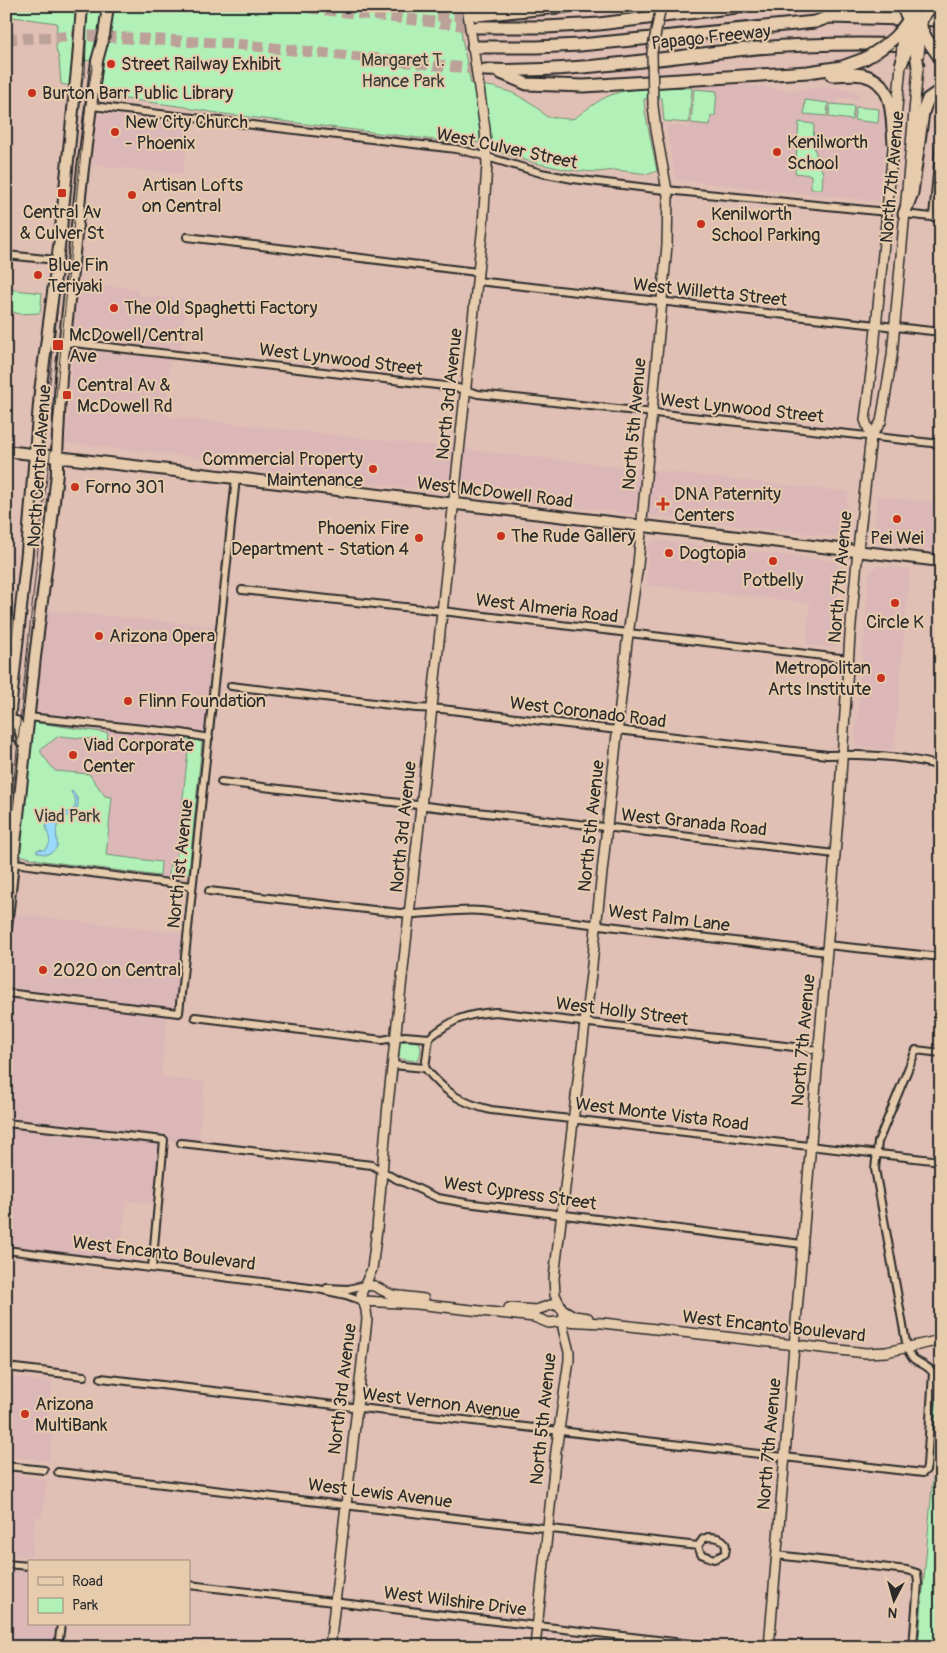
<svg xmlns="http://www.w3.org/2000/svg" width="947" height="1653" font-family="Pangolin,sans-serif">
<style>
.built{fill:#dcb7b8}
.green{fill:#b1f1b8;stroke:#6e8e72}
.water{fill:#9adbfc;stroke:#6e95a8}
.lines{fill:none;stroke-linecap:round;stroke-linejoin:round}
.highway-tunnel{stroke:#bca199;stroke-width:11;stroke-dasharray:11 5.5;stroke-linecap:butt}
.street-casing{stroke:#2b2b2b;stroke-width:10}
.secondary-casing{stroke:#2b2b2b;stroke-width:12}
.primary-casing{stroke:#2b2b2b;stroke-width:14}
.highway-casing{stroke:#2b2b2b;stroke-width:15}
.street{stroke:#e6cbad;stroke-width:6}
.secondary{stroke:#e6cbad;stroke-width:9}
.primary{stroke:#e6cbad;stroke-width:10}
.highway{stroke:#e6cbad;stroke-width:11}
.tram{stroke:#2b2b2b;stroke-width:1}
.secondary-bridge-casing{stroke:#2b2b2b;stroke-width:12;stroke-linecap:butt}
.primary-bridge-casing{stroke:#2b2b2b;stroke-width:14;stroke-linecap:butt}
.highway-bridge-casing{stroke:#2b2b2b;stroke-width:15;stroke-linecap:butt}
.secondary-bridge{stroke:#e6cbad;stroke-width:9}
.primary-bridge{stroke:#e6cbad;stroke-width:10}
.highway-bridge{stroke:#e6cbad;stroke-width:11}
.poi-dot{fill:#c8321e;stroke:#e6cbad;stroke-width:2}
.labels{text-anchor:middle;stroke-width:4;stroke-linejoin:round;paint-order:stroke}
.street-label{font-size:18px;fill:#2b2b2b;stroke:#e6cbad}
.park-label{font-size:18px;fill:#383f39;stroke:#e6cbad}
.poi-label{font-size:18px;fill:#2b2b2b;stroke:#e6cbad;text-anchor:start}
</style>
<rect width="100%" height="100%" fill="#e0bfb4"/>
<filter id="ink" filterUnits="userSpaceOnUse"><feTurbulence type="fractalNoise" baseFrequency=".02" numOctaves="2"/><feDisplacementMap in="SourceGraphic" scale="10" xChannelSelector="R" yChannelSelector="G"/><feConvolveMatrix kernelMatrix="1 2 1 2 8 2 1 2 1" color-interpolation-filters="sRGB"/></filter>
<g filter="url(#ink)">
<g class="built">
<path d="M703,85H746L794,91L823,87L842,88L859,93L858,99L837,98L838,103L885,109V114L888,115L880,192L876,201L679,180L675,178L666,125L690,127L694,89H702Z"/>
<path d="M98,114L136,117L181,124L190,128L182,174L92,165Z"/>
<path d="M80,283L137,289L139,296L186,299L182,349L75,339L71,336Z"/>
<path d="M73,349L170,359L165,416L848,492L844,533L838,537L267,472L186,456L66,443Z"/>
<path d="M877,496L941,503V551L878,541L874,537Z"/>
<path d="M654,540L834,561L841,568L838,599L835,610L836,645L833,648L806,644L810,603L647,585L648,546Z"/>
<path d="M877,566L910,569L894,750L859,747L855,743L869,574Z"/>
<path d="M44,610L216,626L190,870L186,878L178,880L53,865L27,860L21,857L18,852Z"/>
<path d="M6,913L188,934L179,1013H167L161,1077L205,1082L198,1145L164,1141L158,1205L126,1201L119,1264L6,1250Z"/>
<path d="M6,1377L52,1382L48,1421L54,1422L49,1461L6,1456Z"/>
<path d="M6,1474L47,1479L42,1517H35L31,1556L6,1554Z"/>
<path d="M6,1569L29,1571V1624H56L53,1647H6Z"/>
</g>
<g class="green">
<path d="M6,6H459L462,39L471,84L494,87L513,93L533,104L547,117L570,119L575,118C586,110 598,100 611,95C632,86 669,87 692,88L689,123L664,121L662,98L644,99L645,112L657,171L649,174L615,170L597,172L569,170L535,163L499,152L495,147L479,142L468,144L224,114L192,109L186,107L103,96L99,95L103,62L73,59L71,86L61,84L59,58L56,49L57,23L6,16Z"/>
<path d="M694,89L717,91L715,116H711L710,125L691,123Z"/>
<path d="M805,100L828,103L827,116L804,114Z"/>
<path d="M830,104L854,106L852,120L829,117Z"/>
<path d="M856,107L879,109L878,123L854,120Z"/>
<path d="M799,122L814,124L813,145L823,174L822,189H811V175L795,173Z"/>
<path d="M6,289L42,293L40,313L20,314L6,310Z"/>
<path d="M32,722L108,733L106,750L99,749L91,739L59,736L41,749V753L55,771L89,774L105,796L112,797L106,855L161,862L160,876L44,861L19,855Z"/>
<path d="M184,737L202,742L189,872L182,877L169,876L170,863H176L189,742Z"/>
<path d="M405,1041L419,1042C422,1048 421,1056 417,1061L402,1059L399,1056V1043Z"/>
<path d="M941,1347V1647H918L932,1488L933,1473L931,1469Z"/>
</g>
<path class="water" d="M72,791C91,812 61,814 57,827C55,833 58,840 57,847C51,855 44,856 36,851L38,849L44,850C54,844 48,836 46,827C49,813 61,815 72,811C77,805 77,799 71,793Z"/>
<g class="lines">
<g class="highway-tunnel">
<path d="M292,6L478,27"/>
<path d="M437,16L477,15"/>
<path d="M6,39L90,36L235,44L485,70"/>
</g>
<defs>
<g id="street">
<path d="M92,106L456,149L477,154L541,173L573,179L656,189L887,212"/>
<path d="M904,214L941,218"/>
<path d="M933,217L941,131"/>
<path d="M187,237L477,272"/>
<path d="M6,255L56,260"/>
<path d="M477,281L941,332"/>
<path d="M65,342L454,387L478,394L941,444"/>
<path d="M242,590L442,611L849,659"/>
<path d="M231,686L416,708L442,709L827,755C864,754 904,756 941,766"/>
<path d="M28,717L182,733L209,738"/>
<path d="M221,782L835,854"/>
<path d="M6,862L192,886"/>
<path d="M209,891L409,914C434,914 457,909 482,911L827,952"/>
<path d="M827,945L941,957"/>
<path d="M6,993L179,1013L236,478"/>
<path d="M195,1017L382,1040L405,1036L429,1038C453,1019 465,1014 496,1012L819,1050"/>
<path d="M393,1065L425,1068C445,1092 460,1103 491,1110L941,1161"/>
<path d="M425,1068L429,1038"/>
<path d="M6,1123L164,1140L152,1268"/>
<path d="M181,1143L372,1165L392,1177L438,1198L466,1203L802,1244"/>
<path d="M6,1250L318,1289L346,1295L363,1301"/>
<path d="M327,1288L348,1289L365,1285"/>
<path d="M6,1367L84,1376"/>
<path d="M101,1378L923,1473L926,1470L927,1466L933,1373C924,1360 913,1366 907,1348L875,1169L878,1142L916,1050L941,1053"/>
<path d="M6,1466L44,1470"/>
<path d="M58,1472L698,1546"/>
<path d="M708,1537C720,1537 729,1540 725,1554L714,1559L701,1554L698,1546L703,1539Z"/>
<path d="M776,1555L907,1570L917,1573L918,1583L913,1647"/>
<path d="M6,1564L29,1566"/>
<path d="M189,1585L717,1647"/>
<path d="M58,1647L61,1624"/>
</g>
<g id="secondary">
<path d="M896,119L901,65"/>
<path d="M871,436L881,422L892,356L918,67"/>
<path d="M365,1285L374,1286L392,1295L424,1299"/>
<path d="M363,1301L417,1304L508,1314L534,1317L549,1323L563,1321L603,1323L866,1353L886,1352L941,1340"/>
<path d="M509,1308L536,1310L554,1304L574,1316L588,1318"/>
<path d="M330,1647L367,1319L366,1310L361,1294L372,1269L377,1229L388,1104L430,726L483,225L487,165L485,129L467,6"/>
<path d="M535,1647L556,1451L569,1360V1352L563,1328L564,1313L555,1295L554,1278L591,974L627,642L638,565L667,245L668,196L656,130L653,106"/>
<path d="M769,1647L839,806L850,635L859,540L871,436L865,420L874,349L894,137"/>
</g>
<g id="primary">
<path d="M6,451L941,561"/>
<path d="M9,721L16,722C20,729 23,734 22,742"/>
<path d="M6,748L27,552L40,392L60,239L78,60"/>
<path d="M6,928L35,657L51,529L57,473V456L61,376L83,168L97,61"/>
</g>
<g id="highway">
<path d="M477,15L569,6"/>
<path d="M478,27H546L599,24L745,6"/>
<path d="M473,47H536L580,45L815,22L829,17L941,20"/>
<path d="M485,70C573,73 659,58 747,49C811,43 876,43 941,46"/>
<path d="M501,73L527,84L584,86L808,72L842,67L864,59"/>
<path d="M832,75C842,75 853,73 863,75C896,83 891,117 894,143"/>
<path d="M904,214L912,193L923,112L928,99L941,90"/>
</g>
</defs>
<use href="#street" class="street-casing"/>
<use href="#secondary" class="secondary-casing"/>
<use href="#primary" class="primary-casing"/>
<use href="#highway" class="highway-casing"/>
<use href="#street" class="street"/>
<use href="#secondary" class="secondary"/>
<use href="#primary" class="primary"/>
<use href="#highway" class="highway"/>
<g class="tram">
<path d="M85,77L87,6"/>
<path d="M41,470L60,283"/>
<path d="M6,856L39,539L50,455L86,104L103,6"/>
</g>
<defs>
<g id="secondary-bridge">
<path d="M919,54L924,6"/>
<path d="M901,56L904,26"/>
<path d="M653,106L652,52L661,6"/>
</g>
<g id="primary-bridge">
<path d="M78,60L82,6"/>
<path d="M97,61L104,35L108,6"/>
</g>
<g id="highway-bridge">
<path d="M901,6C914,23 915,47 918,67"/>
<path d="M917,20L926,38L941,59"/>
<path d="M864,59C889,45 904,32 916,6"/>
<path d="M901,65C908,44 916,22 932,6"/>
</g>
</defs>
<use href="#secondary-bridge" class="secondary-bridge-casing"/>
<use href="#primary-bridge" class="primary-bridge-casing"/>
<use href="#highway-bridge" class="highway-bridge-casing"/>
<use href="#secondary-bridge" class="secondary-bridge"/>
<use href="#primary-bridge" class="primary-bridge"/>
<use href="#highway-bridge" class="highway-bridge"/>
</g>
</g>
<g class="poi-dot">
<circle cx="111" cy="64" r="5"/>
<circle cx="32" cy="93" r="5"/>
<circle cx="115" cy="132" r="5"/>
<circle cx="777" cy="152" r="5"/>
<rect x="57" y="188" width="10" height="10" rx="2.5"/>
<circle cx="132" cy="195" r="5"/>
<circle cx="701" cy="224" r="5"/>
<circle cx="38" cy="275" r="5"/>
<circle cx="114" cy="308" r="5"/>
<rect x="52" y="339" width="12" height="12" rx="2.5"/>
<rect x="62" y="390" width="10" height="10" rx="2.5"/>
<circle cx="373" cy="469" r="5"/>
<circle cx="75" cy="487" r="5"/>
<path d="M660.5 496.5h5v5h5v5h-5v5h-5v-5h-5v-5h5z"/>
<circle cx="897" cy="519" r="5"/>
<circle cx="501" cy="536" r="5"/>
<circle cx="419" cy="538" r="5"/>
<circle cx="669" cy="553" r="5"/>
<circle cx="773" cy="561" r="5"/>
<circle cx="895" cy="603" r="5"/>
<circle cx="99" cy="636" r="5"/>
<circle cx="881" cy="678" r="5"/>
<circle cx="128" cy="701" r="5"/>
<circle cx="73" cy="755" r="5"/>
<circle cx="43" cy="970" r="5"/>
<circle cx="25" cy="1414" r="5"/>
</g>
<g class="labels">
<g class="street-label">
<text transform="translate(711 37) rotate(-6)" y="6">Papago Freeway</text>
<text transform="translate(507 148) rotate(12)" y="6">West Culver Street</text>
<text transform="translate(892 177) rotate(-85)" y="6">North 7th Avenue</text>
<text transform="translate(710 292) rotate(6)" y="6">West Willetta Street</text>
<text transform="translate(341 359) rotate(7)" y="6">West Lynwood Street</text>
<text transform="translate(449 394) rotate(-84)" y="6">North 3rd Avenue</text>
<text transform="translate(742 408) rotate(6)" y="6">West Lynwood Street</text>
<text transform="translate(634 424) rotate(-85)" y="6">North 5th Avenue</text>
<text transform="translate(39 466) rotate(-86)" y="6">North Central Avenue</text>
<text transform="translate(495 492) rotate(7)" y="6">West McDowell Road</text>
<text transform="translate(840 577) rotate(-85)" y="6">North 7th Avenue</text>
<text transform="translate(547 608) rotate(7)" y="6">West Almeria Road</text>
<text transform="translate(588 712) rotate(7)" y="6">West Coronado Road</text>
<text transform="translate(694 822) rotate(6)" y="6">West Granada Road</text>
<text transform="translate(591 826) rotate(-84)" y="6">North 5th Avenue</text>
<text transform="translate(403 827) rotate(-84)" y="6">North 3rd Avenue</text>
<text transform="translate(180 864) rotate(-84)" y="6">North 1st Avenue</text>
<text transform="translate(669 918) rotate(7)" y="6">West Palm Lane</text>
<text transform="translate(622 1011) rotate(7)" y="6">West Holly Street</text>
<text transform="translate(803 1040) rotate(-85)" y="6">North 7th Avenue</text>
<text transform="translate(662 1114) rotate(7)" y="6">West Monte Vista Road</text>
<text transform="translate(520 1193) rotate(8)" y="6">West Cypress Street</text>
<text transform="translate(164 1253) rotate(7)" y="6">West Encanto Boulevard</text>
<text transform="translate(774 1326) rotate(6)" y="6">West Encanto Boulevard</text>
<text transform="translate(342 1389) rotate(-83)" y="6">North 3rd Avenue</text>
<text transform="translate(441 1403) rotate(7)" y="6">West Vernon Avenue</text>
<text transform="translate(543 1419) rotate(-84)" y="6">North 5th Avenue</text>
<text transform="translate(769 1444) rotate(-85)" y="6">North 7th Avenue</text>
<text transform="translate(380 1493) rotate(7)" y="6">West Lewis Avenue</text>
<text transform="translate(455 1601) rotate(7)" y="6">West Wilshire Drive</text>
</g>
<g class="park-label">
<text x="403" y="66">Margaret T.<tspan x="403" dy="21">Hance Park</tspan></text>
<text x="67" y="822">Viad Park</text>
</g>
<g class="poi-label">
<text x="121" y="70">Street Railway Exhibit</text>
<text x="42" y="99">Burton Barr Public Library</text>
<text x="125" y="128">New City Church<tspan x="125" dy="21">- Phoenix</tspan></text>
<text x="787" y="148">Kenilworth<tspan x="787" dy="21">School</tspan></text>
<text x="142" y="191">Artisan Lofts<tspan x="142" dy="21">on Central</tspan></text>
<text x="62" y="218" text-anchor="middle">Central Av<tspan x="62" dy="21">&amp; Culver St</tspan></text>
<text x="711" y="220">Kenilworth<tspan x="711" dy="21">School Parking</tspan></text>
<text x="48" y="271">Blue Fin<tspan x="48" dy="21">Teriyaki</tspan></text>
<text x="124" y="314">The Old Spaghetti Factory</text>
<text x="69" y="341">McDowell/Central<tspan x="69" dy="21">Ave</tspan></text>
<text x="77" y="391">Central Av &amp;<tspan x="77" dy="21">McDowell Rd</tspan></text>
<text x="363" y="465" text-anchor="end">Commercial Property<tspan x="363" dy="21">Maintenance</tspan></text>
<text x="85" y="493">Forno 301</text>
<text x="674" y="500">DNA Paternity<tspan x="674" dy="21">Centers</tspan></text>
<text x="409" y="534" text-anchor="end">Phoenix Fire<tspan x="409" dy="21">Department - Station 4</tspan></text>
<text x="511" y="542">The Rude Gallery</text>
<text x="897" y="544" text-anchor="middle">Pei Wei</text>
<text x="679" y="559">Dogtopia</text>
<text x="773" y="586" text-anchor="middle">Potbelly</text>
<text x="895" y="628" text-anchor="middle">Circle K</text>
<text x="109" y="642">Arizona Opera</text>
<text x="871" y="674" text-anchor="end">Metropolitan<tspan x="871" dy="21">Arts Institute</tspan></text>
<text x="138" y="707">Flinn Foundation</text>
<text x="83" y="751">Viad Corporate<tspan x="83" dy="21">Center</tspan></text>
<text x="53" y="976">2020 on Central</text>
<text x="35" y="1410">Arizona<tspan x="35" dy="21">MultiBank</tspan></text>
</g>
</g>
<rect width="947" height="1653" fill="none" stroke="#e6cbad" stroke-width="25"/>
<rect x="12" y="12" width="922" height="1628" fill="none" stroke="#2b2b2b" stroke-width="2" filter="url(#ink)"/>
<rect x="28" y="1560" width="162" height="65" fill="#e6cbad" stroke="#9b8b79"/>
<rect x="38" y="1577" width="25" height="8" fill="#e6cbad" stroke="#9b8b79"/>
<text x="72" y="1586" font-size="15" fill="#2b2b2b">Road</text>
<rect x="38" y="1598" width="25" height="15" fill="#b1f1b8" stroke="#9b8b79"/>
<text x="72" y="1610" font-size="15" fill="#2b2b2b">Park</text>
<g transform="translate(894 1600) rotate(186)" stroke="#e6cbad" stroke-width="4" paint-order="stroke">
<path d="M0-4L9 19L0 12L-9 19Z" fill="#2b2b2b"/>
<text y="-8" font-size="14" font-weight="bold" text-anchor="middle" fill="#2b2b2b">N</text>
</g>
</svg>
